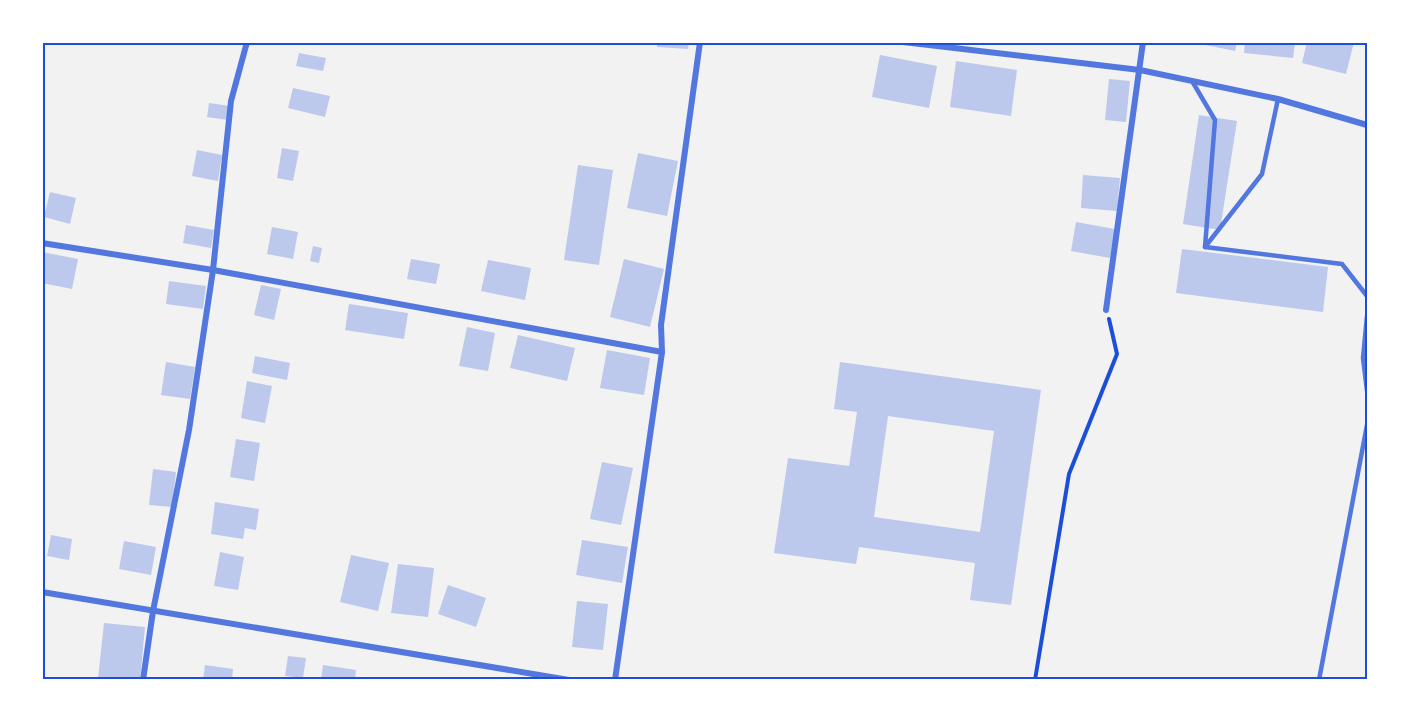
<svg xmlns="http://www.w3.org/2000/svg" width="1409" height="722" font-family="Rubik,sans-serif">
<style>
.building{fill:#bdc9ec;fill-rule:evenodd}
.lines{fill:none;stroke-linecap:round;stroke-linejoin:round}
.path{stroke:#1d4ed8;stroke-width:4}
.service{stroke:#5277de;stroke-width:4.5}
.minor{stroke:#5277de;stroke-width:6}
.neatline{fill:none;stroke:#1d4ed8;stroke-width:2}
</style>
<rect width="100%" height="100%" fill="#f2f2f2"/>
<g class="building">
<path d="M657,42H689L688,49L657,47Z"/>
<path d="M1191,42H1237L1235,51Z"/>
<path d="M1245,42H1295L1293,58L1244,53Z"/>
<path d="M1307,42H1354L1346,74L1302,63Z"/>
<path d="M299,53L326,58L323,71L296,66Z"/>
<path d="M880,55L937,66L929,108L872,97Z"/>
<path d="M956,61L1017,70L1011,116L950,107Z"/>
<path d="M1109,79L1130,81L1126,122L1105,120Z"/>
<path d="M293,88L330,96L325,117L288,108Z"/>
<path d="M209,103L230,106L228,120L207,117Z"/>
<path d="M1199,115L1237,121L1220,230L1183,224Z"/>
<path d="M282,148L299,151L293,181L277,178Z"/>
<path d="M197,150L222,155L218,181L192,176Z"/>
<path d="M638,153L678,161L667,216L627,208Z"/>
<path d="M578,165L613,170L599,265L564,260Z"/>
<path d="M1083,175L1120,178L1117,211L1081,208Z"/>
<path d="M50,192L76,198L70,224L44,217Z"/>
<path d="M1076,222L1115,229L1110,258L1071,251Z"/>
<path d="M186,225L214,230L211,248L183,243Z"/>
<path d="M272,227L298,232L293,259L267,254Z"/>
<path d="M313,246L322,248L319,263L310,261Z"/>
<path d="M1182,249L1328,267L1323,312L1176,293Z"/>
<path d="M42,252L78,259L72,289L42,283Z"/>
<path d="M411,259L440,264L436,284L407,279Z"/>
<path d="M624,259L664,269L650,327L610,317Z"/>
<path d="M488,260L531,268L525,300L481,291Z"/>
<path d="M169,281L206,286L203,309L166,304Z"/>
<path d="M261,285L281,289L274,320L254,315Z"/>
<path d="M349,304L408,313L404,339L345,330Z"/>
<path d="M467,327L495,333L488,371L459,366Z"/>
<path d="M518,335L575,348L567,381L510,368Z"/>
<path d="M607,350L650,358L644,395L600,388Z"/>
<path d="M255,356L290,363L287,380L252,373Z"/>
<path d="M166,362L195,367L190,399L161,395Z"/>
<path d="M840,362L1041,390L1011,605L970,600L975,563L859,547L856,564L774,553L788,458L849,466L857,412L834,409ZM888,416L994,431L980,532L874,517Z"/>
<path d="M247,381L272,386L265,423L241,418Z"/>
<path d="M236,439L260,443L254,481L230,477Z"/>
<path d="M602,462L633,468L621,525L590,519Z"/>
<path d="M153,469L176,472L172,507L149,505Z"/>
<path d="M215,502L259,509L256,530L245,528L243,539L211,534Z"/>
<path d="M51,535L72,539L69,560L47,556Z"/>
<path d="M582,540L628,547L622,583L576,575Z"/>
<path d="M124,541L156,547L151,575L119,569Z"/>
<path d="M220,552L244,557L238,590L214,586Z"/>
<path d="M351,555L389,563L378,611L340,602Z"/>
<path d="M398,564L434,568L428,617L391,613Z"/>
<path d="M448,585L486,598L476,627L438,614Z"/>
<path d="M577,601L608,604L603,650L572,647Z"/>
<path d="M104,623L145,627L140,680L98,678Z"/>
<path d="M288,656L306,658L303,678L285,676Z"/>
<path d="M205,665L233,669L232,680H203Z"/>
<path d="M323,665L356,670L355,680H321Z"/>
</g>
<g class="lines">
<path class="path" d="M1035,680L1069,474L1117,354L1109,319"/>
<g class="service">
<path d="M1192,81L1215,120L1205,247L1342,264L1367,296"/>
<path d="M1205,247L1262,174L1278,99"/>
<path d="M1367,316L1363,358L1367,391"/>
<path d="M1319,680L1367,425"/>
</g>
<g class="minor">
<path d="M903,42L1140,70L1278,99L1367,125"/>
<path d="M42,243L213,270L662,352"/>
<path d="M1106,310L1143,42"/>
<path d="M42,592L569,680"/>
<path d="M143,680L153,611L189,430L213,270L231,101L247,42"/>
<path d="M615,680L662,352L661,325L700,42"/>
</g>
</g>
<rect width="1409" height="722" fill="none" stroke="#ffffff" stroke-width="87"/>
<rect x="44" y="44" width="1322" height="634" class="neatline"/>
</svg>
